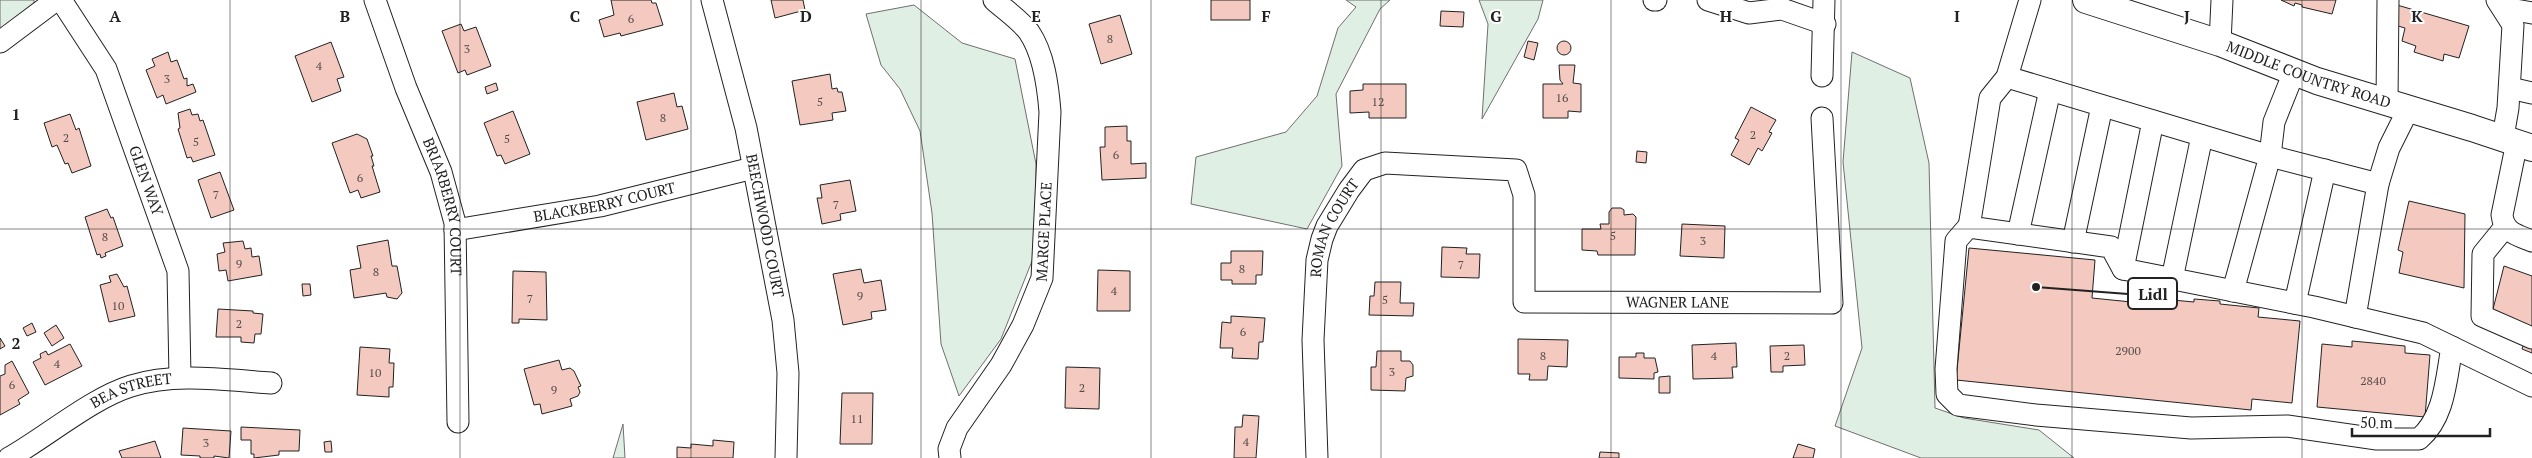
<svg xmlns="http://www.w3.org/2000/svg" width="2532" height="458" font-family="'PT Serif',serif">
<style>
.green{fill:#e0efe3;stroke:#6f6f6f}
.building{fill:#f3c9c0;stroke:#222}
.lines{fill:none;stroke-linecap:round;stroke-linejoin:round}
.minor-casing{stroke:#222;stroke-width:23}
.major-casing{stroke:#222;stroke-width:28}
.minor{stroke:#fff;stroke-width:21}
.major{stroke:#fff;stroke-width:26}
.grid{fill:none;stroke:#222;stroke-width:1;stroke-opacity:0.55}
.labels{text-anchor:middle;stroke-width:4;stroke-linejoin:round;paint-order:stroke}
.number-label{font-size:12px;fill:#564c4a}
.street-label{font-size:15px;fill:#222;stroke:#fff}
.grid-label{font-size:16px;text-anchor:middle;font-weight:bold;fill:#222;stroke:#fff;stroke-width:4;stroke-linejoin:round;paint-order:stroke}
.leader{fill:none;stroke:#222;stroke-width:2}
.callout-dot{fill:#222;stroke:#fff;stroke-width:2}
.callout{fill:#fff;stroke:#222;stroke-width:2}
.callout-label{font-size:16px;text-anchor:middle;font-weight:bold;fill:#222}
</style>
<rect width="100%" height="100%" fill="#fff"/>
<g class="green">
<path d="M0,0H34V6L0,29Z"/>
<path d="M1346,0H1390L1380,9L1336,94L1342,166L1307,229L1191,204L1196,157L1286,132L1317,96L1338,28L1356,7Z"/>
<path d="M1479,0H1543L1538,19L1482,119L1488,24Z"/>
<path d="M914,5L962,43L1015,59L1036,164V251L1001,339L959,396L941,344L932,213L920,131L900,89L881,65L866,14Z"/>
<path d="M1852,52L1910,78L1929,163L1935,408L1964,418L2039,430L2074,458H1921L1835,426L1862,348L1843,162Z"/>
<path d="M623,424L625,458H613Z"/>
</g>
<g class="building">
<path d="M611,0H651L652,3H656L663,25L621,36L620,33L604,37L599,20L614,15Z"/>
<path d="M771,0H803L805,10L775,18Z"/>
<rect x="1211" y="0" width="39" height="20"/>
<path d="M2281,0H2336L2332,14L2302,7V5L2295,3L2294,6Z"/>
<path d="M2397,5L2469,26L2459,58L2444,54L2443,61L2414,52L2416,46L2402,41L2405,28L2391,24Z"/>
<path d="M1441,11L1464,12L1463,27L1440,26Z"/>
<path d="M1120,15L1132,54L1101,64L1089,24Z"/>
<path d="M461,24L464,31L476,27L491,66L467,75L465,70L458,73L442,31Z"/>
<path d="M1528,41L1538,43L1534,60L1524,57Z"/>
<circle cx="1564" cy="48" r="7"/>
<path d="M331,42L344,77L337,79L341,91L312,102L295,56Z"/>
<path d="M168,52L171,62L177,60L184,79L187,78V86L193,84L196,92L166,104L163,95L157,98L146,70L155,66L152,59Z"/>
<path d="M1559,65H1575L1573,83L1581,84V112L1568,111V118H1543V84H1563L1560,80Z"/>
<path d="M830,74L832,89L837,88L838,92H842L846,111L832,113L833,120L800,125L792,81Z"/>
<path d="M496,83L498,90L487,94L485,87Z"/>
<path d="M1363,84H1406V118H1369V112L1350,113V91L1363,90Z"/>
<path d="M674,93L677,107L682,106L688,129L646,140L637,102Z"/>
<path d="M1751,107L1776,120L1769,132L1772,133L1762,151L1758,148L1749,165L1731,155L1739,140L1735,138Z"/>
<path d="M190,109L192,115L198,114L200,121L203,120L215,155L193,162L191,157L187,158L178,129L180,128L178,113Z"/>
<path d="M513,111L530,154L505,164L501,155L497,156L484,123Z"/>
<path d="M70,114L76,130L79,128L91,166L72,173L68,163L65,164L57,145L52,147L44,123Z"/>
<path d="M1127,126V141H1131V164L1146,163V178L1102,180L1100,147H1105V127Z"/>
<path d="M357,134L367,139L373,156H371L374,166H372L380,192L361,198L358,190L350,193L332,143Z"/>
<path d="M1637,151L1647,152L1646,163L1636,162Z"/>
<path d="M220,172L234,210L211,218L198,180Z"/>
<path d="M850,180L856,211L840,214L841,220L822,224L817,198H822L820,185Z"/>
<path d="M2409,201L2465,214L2464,288L2399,273L2403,252L2398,250Z"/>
<path d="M1612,208H1621L1624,210V215L1633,214L1636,217L1635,255H1598L1597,251L1582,250V229H1601L1600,224H1609V212Z"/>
<path d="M107,209L111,218L113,217L123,246L105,253L106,256L101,258L100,254L97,255L85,217Z"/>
<path d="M1682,224L1725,226L1724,258L1680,256Z"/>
<path d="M388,240L392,266H397L402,293L397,299L387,297L386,293L354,298L350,270L361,268L357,246Z"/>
<path d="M243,241L245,249L251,248L252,257L259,256L262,275L228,281L226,270L219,271L217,254L225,252L223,243Z"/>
<path d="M1442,247L1467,248L1466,254H1480L1479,278L1441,277Z"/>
<path d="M1969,248L2095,260L2092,298L2151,304V298L2194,302V299L2220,301V304L2259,308L2258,317L2300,321L2292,403L2252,399L2251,410L1956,380Z"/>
<path d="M1231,251H1263L1262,275H1256V284H1232V280H1221V263H1231Z"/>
<path d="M2504,266L2532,276V353L2522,349L2530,327L2492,313Z"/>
<path d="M861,269L864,283L881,280L886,310L871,312L872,319L843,325L833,274Z"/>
<path d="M1098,270L1130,271V311H1097Z"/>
<path d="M513,271L546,272L547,320L519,319V323H512Z"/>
<path d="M117,274L124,287L127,286L135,316L109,322L100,285L111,282L109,276Z"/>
<path d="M1375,282H1401L1400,303H1414L1413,316L1369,315L1370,296H1374Z"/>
<path d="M302,284H310L311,295L303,296Z"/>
<path d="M218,309L253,311V313L263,314L261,334H255L254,343L241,342V337H216Z"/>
<path d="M1231,316L1265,318L1263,342H1259L1258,359L1232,358L1233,348H1220L1222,322L1231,323Z"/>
<path d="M32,323L36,332L27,336L23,328Z"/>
<path d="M56,325L64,338L52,346L44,333Z"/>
<path d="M0,338L5,346L0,349Z"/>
<path d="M1518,339L1568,340L1567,367L1548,366L1547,380H1529L1530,374H1518Z"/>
<path d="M2352,341L2405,346V353L2430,355L2425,417L2317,407L2322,344L2352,347Z"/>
<path d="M1736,343L1737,367H1732L1733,378L1693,379L1692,345Z"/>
<path d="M70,344L82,366L45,385L33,362L41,358L40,354L46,351L48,355Z"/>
<path d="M1804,345L1805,365L1783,366V372H1771L1770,346Z"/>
<path d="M360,347L390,349L389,363H394L393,387H389V397L357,395Z"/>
<path d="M1377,351H1401V361H1410L1413,365V376L1406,378L1405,391L1371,390V367H1376Z"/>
<path d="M1636,353H1644V358H1655L1658,372L1654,373V379L1619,378V357H1636Z"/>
<path d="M559,360L562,370L570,368L574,371L581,386L578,387L580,392L578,396L570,399L572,406L542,414L540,404L534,405L524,369Z"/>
<path d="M12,361L29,393L18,400L20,404L0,415V376L5,374V365Z"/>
<path d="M1066,367L1100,368L1099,409L1065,408Z"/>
<path d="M1670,376V393H1659V377Z"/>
<path d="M842,393H873L872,444H840Z"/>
<path d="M1243,415L1259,416L1256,458H1234L1235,427H1242Z"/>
<path d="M241,427L300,430L299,451H279V455L254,458V454H251V440H241Z"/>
<path d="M183,428L231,431L229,458L214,456V458H200V456L181,455Z"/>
<path d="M713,440L734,442L733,458H677V447L691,448V444L713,446Z"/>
<path d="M155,441L161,458H122L119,451Z"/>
<path d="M331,441L332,452H325L324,442Z"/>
<path d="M1798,444L1815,449L1813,458H1793Z"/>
<path d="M1600,452L1619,453V458H1599Z"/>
</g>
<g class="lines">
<defs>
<g id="minor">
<path id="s1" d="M61,0L106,69L178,271L180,377"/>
<path id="s2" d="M375,0L406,88L441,172L455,223L458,422"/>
<path id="s3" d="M712,0L746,128L783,320L788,373L786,458"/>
<path d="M1654,0H1656"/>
<path d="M1708,0L1749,13L1782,9L1825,24"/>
<path d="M2030,0L2007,77L1990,98L1969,227L2111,247L2123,269L2314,307L2423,333L2532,386"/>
<path d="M2497,0L2513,25L2508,108L2503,137"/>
<path d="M2504,8L2532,13"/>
<path d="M0,42L56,0"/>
<path d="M2220,43L2222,0"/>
<path d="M2294,72L2274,122L2270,156L2378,184L2355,317"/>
<path d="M1822,76L1824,0"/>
<path d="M2007,77L2270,156L2233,291"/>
<path d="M2510,88L2532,93"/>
<path d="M2387,102L2388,0"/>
<path d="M2517,142L2502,215C2504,233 2517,235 2532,241"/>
<path d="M2378,184L2389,148L2409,108"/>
<path d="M1969,226L1956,241L1946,369L1947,394L1958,405L2036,415L2191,428L2287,426L2377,439H2419C2445,417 2446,379 2452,347"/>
<path d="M2505,227L2483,254L2482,316L2532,338"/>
<path id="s4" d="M455,230L600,206L753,168"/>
<path d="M2018,234L2050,90"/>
<path d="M2073,242L2102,106"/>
<path d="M2123,269L2153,121"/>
<path d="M2172,279L2202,136"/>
<path d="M2295,303L2325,170"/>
<path id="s5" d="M9,458C46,437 92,398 131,386C176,372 225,380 271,383"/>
<path id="s6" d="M950,458L949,449L957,428L1001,365L1023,325L1042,278L1050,112C1048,86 1044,54 1029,32C1020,20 1005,10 994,0"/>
<path id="s7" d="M1317,458L1313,340L1317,260L1322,239L1327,226L1349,190L1364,170L1385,163L1516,170L1524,195V302L1832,303L1822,118"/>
</g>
<g id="major">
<path id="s8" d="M2086,0L2220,43L2317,81L2472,128L2532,148"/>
</g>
</defs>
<use href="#minor" class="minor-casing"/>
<use href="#major" class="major-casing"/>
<use href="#minor" class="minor"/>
<use href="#major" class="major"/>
</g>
<path class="grid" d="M230,0V458M460,0V458M691,0V458M921,0V458M1151,0V458M1381,0V458M1611,0V458M1841,0V458M2072,0V458M2302,0V458M0,229H2532"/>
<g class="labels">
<g class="number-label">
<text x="631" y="23">6</text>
<text x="1110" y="43">8</text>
<text x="467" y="53">3</text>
<text x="319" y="70">4</text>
<text x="167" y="83">3</text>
<text x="1562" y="102">16</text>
<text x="820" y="106">5</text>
<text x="1378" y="106">12</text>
<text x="663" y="122">8</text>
<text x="1753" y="139">2</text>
<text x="66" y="142">2</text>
<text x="507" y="143">5</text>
<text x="196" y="146">5</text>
<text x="1116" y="159">6</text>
<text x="360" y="182">6</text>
<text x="216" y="199">7</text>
<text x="836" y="209">7</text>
<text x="1613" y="240">5</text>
<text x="105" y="241">8</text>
<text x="1703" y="245">3</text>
<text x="239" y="268">9</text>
<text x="1461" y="269">7</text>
<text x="1242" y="273">8</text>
<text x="376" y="276">8</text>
<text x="1114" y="295">4</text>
<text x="860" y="300">9</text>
<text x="530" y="303">7</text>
<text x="1385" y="304">5</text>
<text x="118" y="310">10</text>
<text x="239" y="328">2</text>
<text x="1243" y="336">6</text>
<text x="2128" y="355">2900</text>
<text x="1543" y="360">8</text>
<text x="1714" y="360">4</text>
<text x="1787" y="360">2</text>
<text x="57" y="368">4</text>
<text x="1392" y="376">3</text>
<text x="375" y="377">10</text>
<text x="2373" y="385">2840</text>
<text x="12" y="389">6</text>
<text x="1082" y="392">2</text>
<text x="554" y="394">9</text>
<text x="857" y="423">11</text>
<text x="1246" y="446">4</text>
<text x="206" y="447">3</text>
</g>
<g class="street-label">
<text dy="5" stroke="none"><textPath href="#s8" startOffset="235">MIDDLE COUNTRY ROAD</textPath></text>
<text dy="5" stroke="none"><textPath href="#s1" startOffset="201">GLEN WAY</textPath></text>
<text dy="5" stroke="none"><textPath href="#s4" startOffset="152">BLACKBERRY COURT</textPath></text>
<text dy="5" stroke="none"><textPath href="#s2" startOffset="219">BRIARBERRY COURT</textPath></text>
<text dy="5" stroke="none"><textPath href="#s3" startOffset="232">BEECHWOOD COURT</textPath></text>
<text dy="5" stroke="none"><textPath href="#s7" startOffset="234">ROMAN COURT</textPath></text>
<text dy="5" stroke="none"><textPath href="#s6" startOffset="251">MARGE PLACE</textPath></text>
<text dy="5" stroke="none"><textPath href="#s7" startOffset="741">WAGNER LANE</textPath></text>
<text dy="5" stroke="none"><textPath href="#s5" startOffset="141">BEA STREET</textPath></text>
</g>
</g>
<g class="grid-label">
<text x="115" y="22">A</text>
<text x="345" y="22">B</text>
<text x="575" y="22">C</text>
<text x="806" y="22">D</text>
<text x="1036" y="22">E</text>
<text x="1266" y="22">F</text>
<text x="1496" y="22">G</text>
<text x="1726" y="22">H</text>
<text x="1957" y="22">I</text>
<text x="2187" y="22">J</text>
<text x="2417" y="22">K</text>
<text x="16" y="120">1</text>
<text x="16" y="349">2</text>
</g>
<path class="leader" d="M2036 287L2128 294"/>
<circle class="callout-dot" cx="2036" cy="287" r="5"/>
<rect class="callout" x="2128" y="278" width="49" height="31" rx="5"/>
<g class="callout-label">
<text x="2153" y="300">Lidl</text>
</g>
<path d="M2352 428v8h138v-8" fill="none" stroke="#222222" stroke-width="2.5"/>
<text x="2360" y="428" font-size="15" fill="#222222" stroke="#ffffff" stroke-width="4" paint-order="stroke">50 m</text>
</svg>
